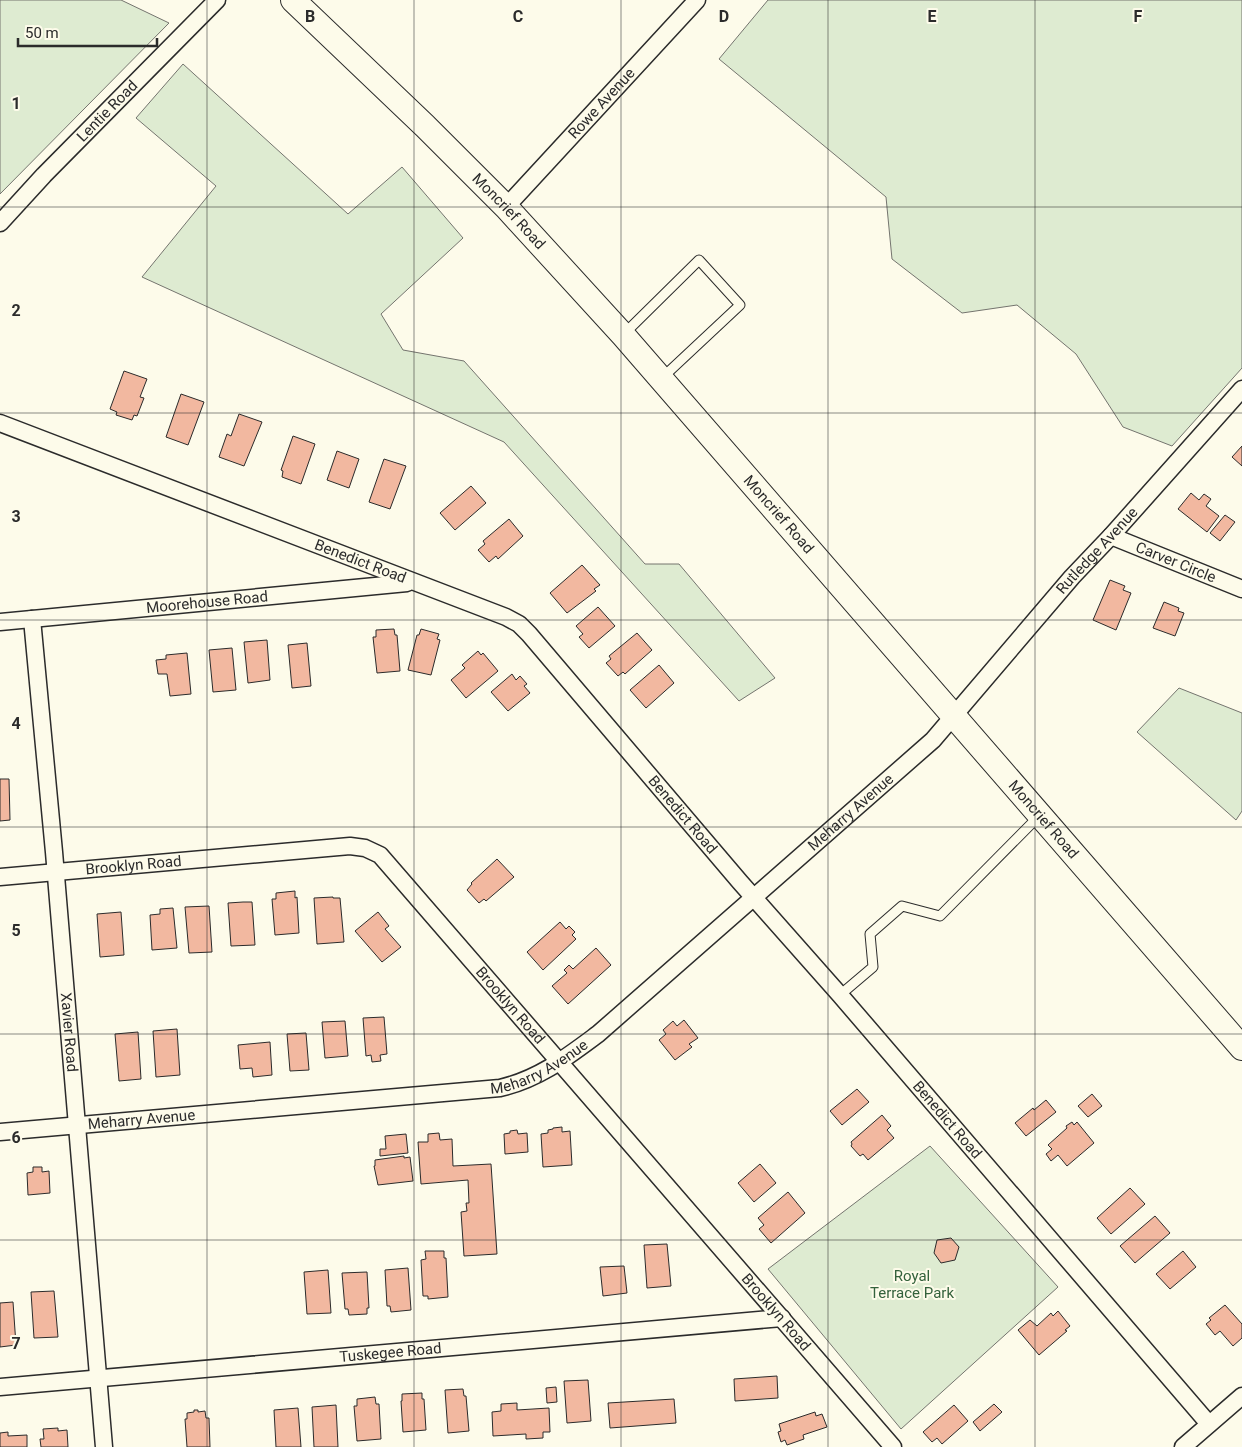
<svg xmlns="http://www.w3.org/2000/svg" width="1242" height="1447" font-family="Roboto,sans-serif">
<style>
.green{fill:#deebd1;stroke:#74746e}
.building{fill:#f2b8a0;stroke:#2b2b2b}
.lines{fill:none;stroke-linecap:round;stroke-linejoin:round}
.service-casing{stroke:#2b2b2b;stroke-width:11}
.minor-casing{stroke:#2b2b2b;stroke-width:19}
.secondary-casing{stroke:#2b2b2b;stroke-width:26}
.service{stroke:#fdfbea;stroke-width:9}
.minor{stroke:#fdfbea;stroke-width:16}
.secondary{stroke:#fdfbea;stroke-width:24}
.grid{fill:none;stroke:#2b2b2b;stroke-width:1;stroke-opacity:0.55}
.labels{text-anchor:middle;stroke-width:4;stroke-linejoin:round;paint-order:stroke}
.street-label{font-size:15px;fill:#2b2b2b;stroke:#fdfbea}
.park-label{font-size:15px;fill:#34623c;stroke:#fdfbea}
.grid-label{font-size:16px;text-anchor:middle;font-weight:bold;fill:#2b2b2b;stroke:#fdfbea;stroke-width:4;stroke-linejoin:round;paint-order:stroke}
</style>
<rect width="100%" height="100%" fill="#fdfbea"/>
<g class="green">
<path d="M0,0H121L169,23L0,194Z"/>
<path d="M768,0H1242V368L1172,446L1123,427L1076,354L1017,305L962,313L892,259L886,197L719,59Z"/>
<path d="M183,64L348,214L402,167L463,238L381,314L403,350L464,361L645,564H679L775,678L739,701L504,442L142,277L216,186L136,118Z"/>
<path d="M1179,688L1242,713V811L1236,820L1137,732Z"/>
<path d="M930,1146L1058,1287L901,1429L768,1269Z"/>
</g>
<g class="building">
<path d="M124,371L147,379L140,397L144,398L137,416L134,415L132,420L116,415L117,412L110,409Z"/>
<path d="M181,394L204,402L188,445L166,437Z"/>
<path d="M239,414L262,422L244,466L219,457L227,434L231,436Z"/>
<path d="M293,436L315,444L301,484L282,477L283,471L281,470Z"/>
<path d="M1242,446V466L1232,457Z"/>
<path d="M337,451L359,459L349,488L327,480Z"/>
<path d="M384,459L406,466L390,509L369,502Z"/>
<path d="M471,486L486,503L455,530L440,513Z"/>
<path d="M1191,493L1199,500L1204,494L1211,499L1206,506L1219,516L1207,532L1178,509Z"/>
<path d="M1225,515L1235,522L1220,541L1210,533Z"/>
<path d="M509,519L523,536L498,559L496,556L489,562L478,550L485,544L483,541Z"/>
<path d="M582,565L600,585L594,589L596,591L567,613L550,593Z"/>
<path d="M1110,580L1125,586L1123,590L1131,593L1116,630L1093,620Z"/>
<path d="M1164,602L1179,608L1178,611L1184,613L1175,636L1153,628Z"/>
<path d="M598,607L615,626L589,648L579,637L583,634L576,626Z"/>
<path d="M394,629L395,635H397L400,671L377,673L373,637H376V630Z"/>
<path d="M421,629L439,634L437,639L440,640L431,675L408,670L417,635H419Z"/>
<path d="M637,633L652,650L625,674L623,672L618,676L606,663L611,659L609,656Z"/>
<path d="M267,640L270,680L248,683L244,642Z"/>
<path d="M307,643L311,686L292,688L288,645Z"/>
<path d="M232,648L236,690L213,692L209,650Z"/>
<path d="M478,651L481,655L483,653L498,671L466,698L451,680L465,668L462,665Z"/>
<path d="M187,653L191,694L170,696L167,674H158L156,660L166,659V655Z"/>
<path d="M659,665L674,683L646,708L630,690Z"/>
<path d="M512,674L516,680L520,676L527,684L524,686L530,693L508,711L491,692Z"/>
<path d="M0,779H9L10,820L0,821Z"/>
<path d="M497,859L514,877L486,901L484,899L479,903L467,890L472,884L471,883Z"/>
<path d="M295,891V898L297,897L299,933L275,935L272,899H276V893Z"/>
<path d="M333,897V898H340L344,942L317,944L314,898Z"/>
<path d="M243,902H252L255,945L231,946L228,903Z"/>
<path d="M209,906L212,952L189,953L185,907Z"/>
<path d="M173,908L177,948L152,950L150,915L160,914V909Z"/>
<path d="M121,912L124,955L100,957L97,914Z"/>
<path d="M378,912L389,926L385,929L401,947L382,962L355,931Z"/>
<path d="M560,922L566,929L569,926L575,932L572,935L576,939L543,970L527,952Z"/>
<path d="M596,948L611,965L568,1004L552,986L567,973L564,970L569,965L573,969Z"/>
<path d="M384,1017L387,1054L380,1055L381,1061L372,1062L371,1055L366,1056L363,1018Z"/>
<path d="M684,1020L698,1038L689,1044L692,1047L675,1060L659,1040L666,1034L663,1030L673,1021L677,1026Z"/>
<path d="M345,1021L348,1056L325,1058L322,1022Z"/>
<path d="M177,1029L180,1075L156,1077L153,1031Z"/>
<path d="M138,1032L141,1079L119,1081L115,1034Z"/>
<path d="M306,1033L309,1070L290,1071L287,1034Z"/>
<path d="M270,1042L272,1075L253,1077L252,1068L240,1069L238,1045Z"/>
<path d="M857,1089L869,1102L842,1125L830,1111Z"/>
<path d="M1092,1094L1102,1106L1088,1117L1078,1106Z"/>
<path d="M1046,1100L1056,1112L1026,1136L1015,1123L1033,1108L1034,1110Z"/>
<path d="M882,1115L891,1126L887,1130L894,1138L868,1160L863,1154L860,1156L851,1146L852,1144L851,1142Z"/>
<path d="M1072,1122L1074,1125L1077,1122L1094,1143L1067,1166L1058,1155L1051,1161L1046,1154L1052,1149L1048,1145L1067,1128L1066,1126Z"/>
<path d="M562,1127V1132L570,1131L572,1165L543,1167L541,1134L548,1133V1130L553,1129V1128Z"/>
<path d="M517,1130L518,1134L527,1133L528,1152L505,1154L504,1134L510,1133V1131Z"/>
<path d="M439,1133L440,1140L452,1139L453,1166L491,1164L497,1254L464,1256L461,1212L467,1211L466,1203H469L468,1180L421,1184L418,1142H428V1134Z"/>
<path d="M406,1134L408,1153L380,1156V1149H386L385,1136Z"/>
<path d="M404,1156V1158L410,1157L413,1181L378,1185L374,1166H375V1160Z"/>
<path d="M760,1164L776,1183L754,1202L738,1183Z"/>
<path d="M33,1167H42V1172L49,1171L50,1193L28,1195L27,1173L33,1172Z"/>
<path d="M1130,1188L1145,1204L1111,1234L1097,1218Z"/>
<path d="M788,1192L805,1213L771,1243L759,1229L764,1225L758,1218Z"/>
<path d="M1155,1216L1170,1233L1135,1263L1120,1246Z"/>
<path d="M951,1238L959,1247L955,1260L941,1263L934,1253L937,1240Z"/>
<path d="M667,1244L671,1286L647,1288L644,1245Z"/>
<path d="M425,1251H444V1258H446L448,1297L428,1299V1296H423L421,1260L426,1259Z"/>
<path d="M1183,1251L1196,1267L1170,1289L1156,1274Z"/>
<path d="M624,1266L627,1293L603,1296L600,1267Z"/>
<path d="M408,1268L411,1310L391,1312L390,1306H387L385,1270Z"/>
<path d="M328,1270L331,1313L307,1314L304,1272Z"/>
<path d="M367,1272L369,1308H367V1314L349,1315L348,1309H345L342,1273Z"/>
<path d="M54,1291L58,1337L34,1338L31,1292Z"/>
<path d="M13,1302L16,1345L0,1347V1303Z"/>
<path d="M1225,1305L1242,1324V1338L1233,1346L1220,1331L1215,1335L1206,1324L1211,1320L1209,1318Z"/>
<path d="M1058,1311L1070,1326L1065,1330L1067,1331L1039,1355L1018,1330L1030,1320L1037,1326L1051,1313L1053,1316Z"/>
<path d="M777,1376L778,1398L735,1401L734,1379Z"/>
<path d="M588,1380L591,1421L567,1423L564,1381Z"/>
<path d="M556,1387L557,1402L547,1403L546,1388Z"/>
<path d="M463,1389L464,1396H466L469,1431L448,1433L445,1390Z"/>
<path d="M422,1393V1399H424L426,1430L403,1432L401,1401H402V1394Z"/>
<path d="M375,1397L376,1404H379L381,1439L357,1441L354,1406H357V1399Z"/>
<path d="M674,1399L676,1423L610,1428L608,1403Z"/>
<path d="M517,1403V1410L549,1408L550,1432H543V1438L526,1439V1434L493,1436L492,1412L501,1411V1404Z"/>
<path d="M994,1404L1002,1412L980,1431L973,1422Z"/>
<path d="M336,1405L338,1447H314L312,1407Z"/>
<path d="M954,1405L968,1421L942,1444L937,1438L932,1442L923,1432Z"/>
<path d="M298,1408L301,1447H276L274,1410Z"/>
<path d="M194,1410H198V1412L205,1411L206,1418H209L210,1447H187L185,1419H187V1413L194,1412Z"/>
<path d="M815,1412L816,1416L822,1414L827,1427L803,1435L804,1439L787,1445L785,1440L781,1442L778,1432L781,1431L779,1424Z"/>
<path d="M58,1428V1431L67,1430L68,1447H41L40,1439H44L43,1429Z"/>
<path d="M8,1432V1436L27,1435V1447H0V1433Z"/>
</g>
<g class="lines">
<defs>
<g id="service">
<path d="M624,334L699,260L740,305L662,378"/>
<path d="M840,995L873,967L870,934L902,906L940,916L1040,815"/>
</g>
<g id="minor">
<path id="s1" d="M506,207L697,0"/>
<path id="s2" d="M0,223L44,175L217,0"/>
<path id="s3" d="M0,423L506,617L519,624L529,634L740,882L840,995L1209,1424"/>
<path id="s4" d="M1111,536L1242,589"/>
<path id="s5" d="M32,619L54,852L104,1447"/>
<path id="s6" d="M0,622L407,583"/>
<path id="s7" d="M0,877L350,846L365,848L380,855L893,1447"/>
<path id="s8" d="M0,1132L500,1088C539,1079 567,1057 598,1034L933,740L1072,577L1111,536L1242,389"/>
<path id="s9" d="M0,1387L782,1318"/>
<path d="M1183,1447L1242,1396"/>
</g>
<g id="secondary">
<path id="s10" d="M293,0L425,126L506,207L623,335L1242,1048"/>
</g>
</defs>
<use href="#service" class="service-casing"/>
<use href="#minor" class="minor-casing"/>
<use href="#secondary" class="secondary-casing"/>
<use href="#service" class="service"/>
<use href="#minor" class="minor"/>
<use href="#secondary" class="secondary"/>
</g>
<path class="grid" d="M207,0V1447M414,0V1447M621,0V1447M828,0V1447M1035,0V1447M0,207H1242M0,413H1242M0,620H1242M0,827H1242M0,1034H1242M0,1240H1242"/>
<g class="labels">
<g class="street-label">
<text dy="5" stroke="none"><textPath href="#s1" startOffset="141">Rowe Avenue</textPath></text>
<text dy="5" stroke="none"><textPath href="#s2" startOffset="155">Lentie Road</textPath></text>
<text dy="5" stroke="none"><textPath href="#s10" startOffset="302">Moncrief Road</textPath></text>
<text dy="5" stroke="none"><textPath href="#s10" startOffset="708">Moncrief Road</textPath></text>
<text dy="5" stroke="none"><textPath href="#s8" startOffset="1311">Rutledge Avenue</textPath></text>
<text dy="5" stroke="none"><textPath href="#s3" startOffset="386">Benedict Road</textPath></text>
<text dy="5" stroke="none"><textPath href="#s4" startOffset="70">Carver Circle</textPath></text>
<text dy="5" stroke="none"><textPath href="#s6" startOffset="208">Moorehouse Road</textPath></text>
<text dy="5" stroke="none"><textPath href="#s8" startOffset="951">Meharry Avenue</textPath></text>
<text dy="5" stroke="none"><textPath href="#s3" startOffset="808">Benedict Road</textPath></text>
<text dy="5" stroke="none"><textPath href="#s10" startOffset="1112">Moncrief Road</textPath></text>
<text dy="5" stroke="none"><textPath href="#s7" startOffset="134">Brooklyn Road</textPath></text>
<text dy="5" stroke="none"><textPath href="#s7" startOffset="582">Brooklyn Road</textPath></text>
<text dy="5" stroke="none"><textPath href="#s5" startOffset="415">Xavier Road</textPath></text>
<text dy="5" stroke="none"><textPath href="#s8" startOffset="546">Meharry Avenue</textPath></text>
<text dy="5" stroke="none"><textPath href="#s8" startOffset="142">Meharry Avenue</textPath></text>
<text dy="5" stroke="none"><textPath href="#s3" startOffset="1212">Benedict Road</textPath></text>
<text dy="5" stroke="none"><textPath href="#s7" startOffset="988">Brooklyn Road</textPath></text>
<text dy="5" stroke="none"><textPath href="#s9" startOffset="392">Tuskegee Road</textPath></text>
</g>
<g class="park-label">
<text x="912" y="1281">Royal<tspan x="912" dy="17">Terrace Park</tspan></text>
</g>
</g>
<g class="grid-label">
<text x="310" y="22">B</text>
<text x="518" y="22">C</text>
<text x="724" y="22">D</text>
<text x="932" y="22">E</text>
<text x="1138" y="22">F</text>
<text x="16" y="109">1</text>
<text x="16" y="316">2</text>
<text x="16" y="522">3</text>
<text x="16" y="729">4</text>
<text x="16" y="936">5</text>
<text x="16" y="1143">6</text>
<text x="16" y="1349">7</text>
</g>
<path d="M18 38v8h139v-8" fill="none" stroke="#2b2b2b" stroke-width="2.5"/>
<text x="25" y="38" font-size="15" fill="#2b2b2b" stroke="#fdfbea" stroke-width="4" paint-order="stroke">50 m</text>
</svg>
